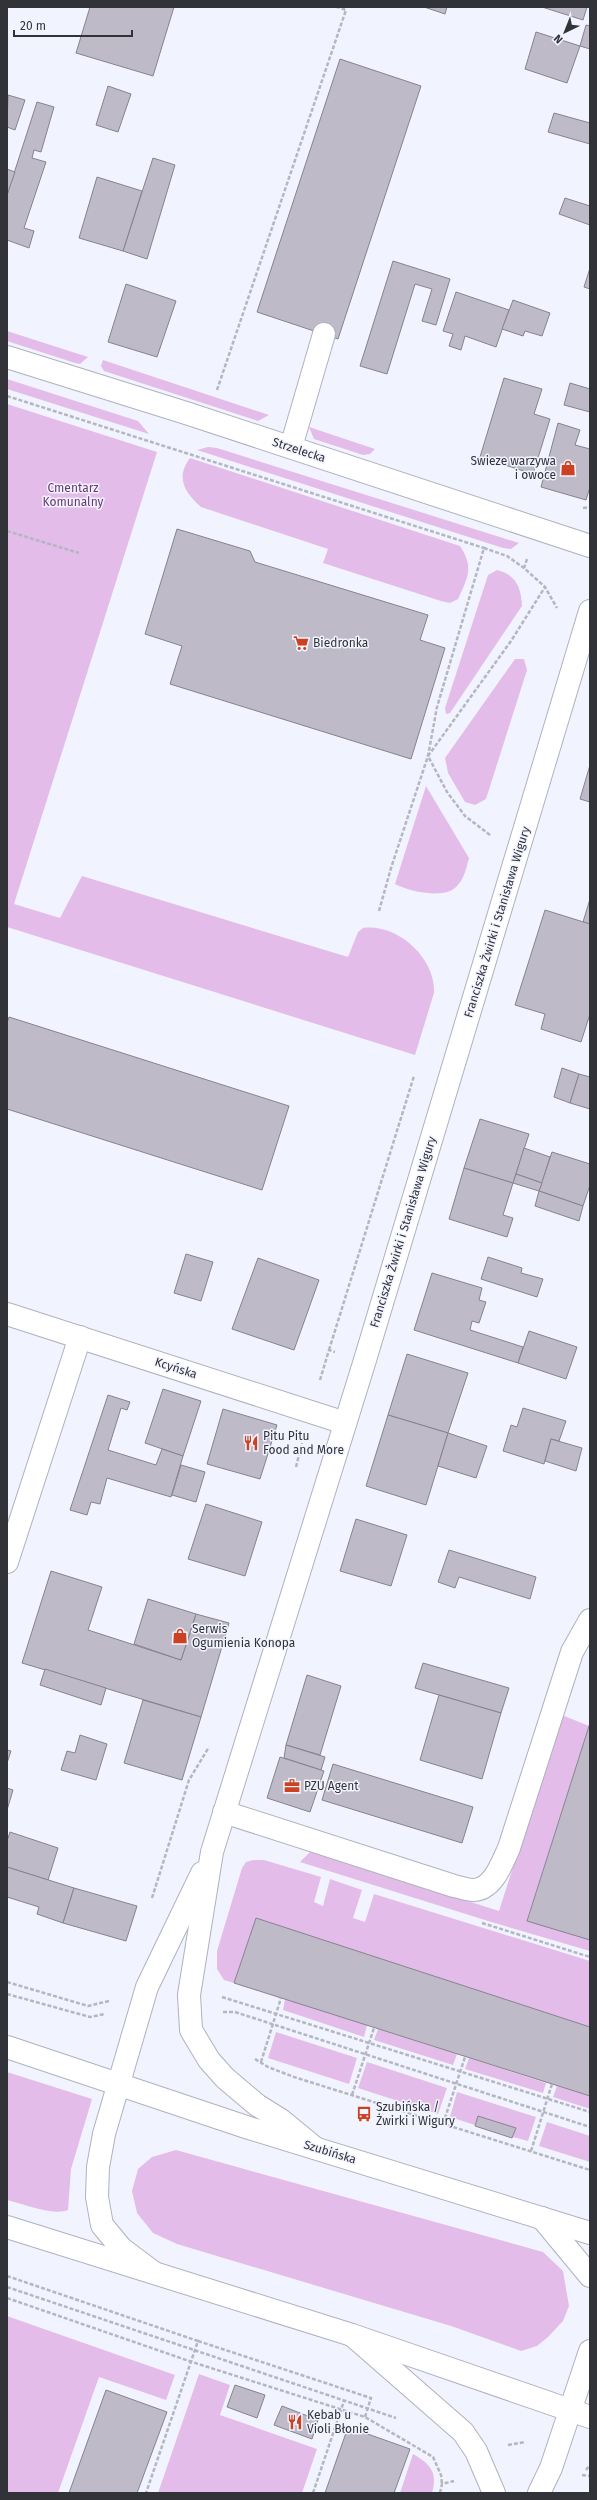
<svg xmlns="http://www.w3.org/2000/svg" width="597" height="2500" font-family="'Fira Sans',sans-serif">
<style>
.green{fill:#e4bcea}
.building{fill:#bebac8;stroke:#86828f}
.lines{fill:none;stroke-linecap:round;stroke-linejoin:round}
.minor-casing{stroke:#afb2bf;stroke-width:24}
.major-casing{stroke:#afb2bf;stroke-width:24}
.path{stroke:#b4b6c0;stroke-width:2.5;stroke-dasharray:4 2;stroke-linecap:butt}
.minor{stroke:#fff;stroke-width:22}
.major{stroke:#fff;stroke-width:22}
.labels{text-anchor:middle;stroke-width:3;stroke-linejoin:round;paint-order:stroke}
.street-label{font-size:12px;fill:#323339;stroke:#f1f4ff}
.poi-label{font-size:12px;fill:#323339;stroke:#f1f4ff;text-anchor:start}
.park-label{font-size:12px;fill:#6b3573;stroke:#f1f4ff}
</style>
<rect width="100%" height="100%" fill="#f1f4ff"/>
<g class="green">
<path d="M7,331L88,357L80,364L75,363L7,341Z"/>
<path d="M103,360L269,415L258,421L104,371L101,366Z"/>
<path d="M7,379L138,421L149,434L7,389Z"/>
<path d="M7,404L157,452L14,904L60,918L82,876L348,957L358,932L363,928C397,923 436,958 434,993L415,1055L7,927Z"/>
<path d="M309,427L375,449L370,454L363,455L314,439Z"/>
<path d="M208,447L217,448L519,543L511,549L503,548L197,450Z"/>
<path d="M190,458L460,546C474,567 468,577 458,599L450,603L441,601L323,563L328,549L201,507C185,493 175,478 190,458Z"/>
<path d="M497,570C517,575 521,588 522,606L450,713L446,714L445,708L488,575Z"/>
<path d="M515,659H524L527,670L486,799L475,805L465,802L448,773L445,758Z"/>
<path d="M426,786L469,858C466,869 464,880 455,888C442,899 408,891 395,884Z"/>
<path d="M562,1715L589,1726L527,1920L590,1940V1951L488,1921L300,1862L311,1851L499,1911Z"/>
<path d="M253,1860H264L321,1877L314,1902L323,1906L330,1879L362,1890L353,1918L365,1922L374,1894L590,1961V2027L256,1919L234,1983L224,1980L217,1969V1951L242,1868L246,1862Z"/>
<path d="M285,1999L367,2025L364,2037L283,2010Z"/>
<path d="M378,2029L457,2054L453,2065L374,2040Z"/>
<path d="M276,2032L357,2058L349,2084L268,2058Z"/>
<path d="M469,2058L546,2083L543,2093L465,2069Z"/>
<path d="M367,2062L447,2088L438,2114L358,2088Z"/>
<path d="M7,2072L92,2099L71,2169L68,2210C52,2216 24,2204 7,2200Z"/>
<path d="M557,2086L590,2096V2109L553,2097Z"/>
<path d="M457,2092L536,2117L528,2141L513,2137L515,2128L479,2116L475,2125L450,2117Z"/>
<path d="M547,2122L590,2136V2162L539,2146Z"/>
<path d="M176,2150L543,2252L563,2271L569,2306L563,2321L548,2337L537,2346L521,2351L451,2326L177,2244L153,2233L137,2213L132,2191L138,2169L152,2157Z"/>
<path d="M7,2316L175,2375L166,2400L99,2377L58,2493H7Z"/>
<path d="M199,2374L230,2385L220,2415L317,2449L302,2493H158Z"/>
<path d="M413,2454C430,2464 438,2472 432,2493H400Z"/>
</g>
<g class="building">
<path d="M90,7H174L153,76L76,53Z"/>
<path d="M424,7H447L445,14Z"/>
<path d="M542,7H587L583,20Z"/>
<path d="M586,25L590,26V49L580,46Z"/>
<path d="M536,32L580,46L567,83L525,69Z"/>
<path d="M340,59L421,86L338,339L257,312Z"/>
<path d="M108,86L131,94L118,132L96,125Z"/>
<path d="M8,95L25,100L15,130L7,127Z"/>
<path d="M37,102L54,107L41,152L34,150L32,158L46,162L24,228L34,231L29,248L7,240V195Z"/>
<path d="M554,113L590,123V144L548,132Z"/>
<path d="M153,158L175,165L147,259L123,251Z"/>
<path d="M7,169L15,172L7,195Z"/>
<path d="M97,177L142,191L123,251L79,238Z"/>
<path d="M565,198L590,206V225L559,214Z"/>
<path d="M393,261L450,279L436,325L422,321L432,289L415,284L387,374L360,366Z"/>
<path d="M590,268V289L584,287Z"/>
<path d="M126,284L176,301L157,357L108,342Z"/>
<path d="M456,292L509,310L496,347L465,336L461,350L449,346L453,334L443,331Z"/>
<path d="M513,300L550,313L542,336L525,331L523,336L502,329Z"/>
<path d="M504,378L542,389L534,414L550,419L533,474L480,457Z"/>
<path d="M570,383L590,389V412L564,405Z"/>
<path d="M558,423L580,430L575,445L590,449V487L586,500L541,487Z"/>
<path d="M177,529L250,551L255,562L428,615L420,640L445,648L411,759L170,684L182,646L145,634Z"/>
<path d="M590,765V802L580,799Z"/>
<path d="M590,899V924L583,922Z"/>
<path d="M545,910L590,924V1014L581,1042L541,1029L545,1014L515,1005Z"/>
<path d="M9,1017L289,1106L262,1190L7,1109V1023Z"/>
<path d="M562,1068L579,1074L570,1103L554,1097Z"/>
<path d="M579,1074L590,1077V1109L570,1103Z"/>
<path d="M480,1119L529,1134L513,1183L464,1168Z"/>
<path d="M524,1148L550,1157L542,1183L516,1174Z"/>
<path d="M552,1152L590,1164V1185L583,1206L539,1191Z"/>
<path d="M464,1168L513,1183L503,1215L513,1218L507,1237L449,1219Z"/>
<path d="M516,1174L542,1183L539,1191L513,1183Z"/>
<path d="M539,1191L583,1206L579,1221L535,1206Z"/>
<path d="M186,1254L213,1262L201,1301L174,1293Z"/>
<path d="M488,1257L522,1268L521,1273L543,1279L537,1297L481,1279Z"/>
<path d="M258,1258L319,1280L294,1350L232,1329Z"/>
<path d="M432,1273L482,1288L479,1300L486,1302L479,1323L472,1321L470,1330L523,1347L518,1363L414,1330Z"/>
<path d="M529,1331L577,1347L566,1379L518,1363Z"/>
<path d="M407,1354L468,1373L448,1433L388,1415Z"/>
<path d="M163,1389L201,1401L183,1456L145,1443Z"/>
<path d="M108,1395L130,1402L127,1410L121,1408L108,1450L156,1465L162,1449L183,1456L171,1497L107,1478L100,1504L91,1502L87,1515L70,1510Z"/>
<path d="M523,1408L566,1421L559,1441L551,1439L544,1464L503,1451L511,1425L517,1427Z"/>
<path d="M223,1409L277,1425L260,1479L207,1464Z"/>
<path d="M388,1415L448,1433L426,1505L366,1486Z"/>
<path d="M448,1433L487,1446L476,1478L438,1466Z"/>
<path d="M551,1439L582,1448L576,1471L545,1461Z"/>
<path d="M181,1465L205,1472L196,1502L172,1495Z"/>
<path d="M206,1504L262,1522L245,1576L188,1559Z"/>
<path d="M356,1519L407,1535L391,1586L340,1571Z"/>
<path d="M449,1550L536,1577L530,1599L459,1577L455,1588L438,1582Z"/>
<path d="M51,1571L102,1587L88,1630L181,1660L196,1614L229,1623L201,1717L22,1663Z"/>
<path d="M148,1599L196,1614L181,1660L134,1644Z"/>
<path d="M423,1663L509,1688L501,1713L415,1688Z"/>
<path d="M45,1669L106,1688L101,1705L40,1685Z"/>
<path d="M307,1675L341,1686L320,1755L286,1745Z"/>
<path d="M439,1695L501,1713L482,1779L420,1760Z"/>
<path d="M143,1700L201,1717L182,1780L124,1763Z"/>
<path d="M590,1723V1940L527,1921Z"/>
<path d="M80,1735L107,1744L96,1780L61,1770L67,1751L75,1753Z"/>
<path d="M286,1745L325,1757L321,1770L284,1758Z"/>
<path d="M7,1750L11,1751L7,1763Z"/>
<path d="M280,1757L324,1771L310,1812L267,1798Z"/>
<path d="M333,1764L473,1807L462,1843L322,1800Z"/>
<path d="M7,1788L13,1790L7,1810Z"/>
<path d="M10,1832L58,1848L48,1880L7,1867V1841Z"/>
<path d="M7,1867L74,1888L63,1923L37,1914L39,1907L7,1897Z"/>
<path d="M74,1888L137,1906L126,1941L63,1923Z"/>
<path d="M256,1918L590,2027V2096L234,1983Z"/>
<path d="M478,2116L516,2128L512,2138L475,2126Z"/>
<path d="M235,2385L265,2395L257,2418L227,2407Z"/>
<path d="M106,2390L167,2412L137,2493H69Z"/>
<path d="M282,2406L318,2420L312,2439L274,2425Z"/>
<path d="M348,2427L410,2449L394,2493H325Z"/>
</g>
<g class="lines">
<defs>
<g id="minor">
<path d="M7,357L186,413L590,546"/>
<path d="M291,447L324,334"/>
<path d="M7,1314L345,1423"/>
<path d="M7,1562L80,1337"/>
<path d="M224,1812L454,1886C460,1887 467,1890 473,1890C493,1890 502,1863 509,1848L572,1652L590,1620"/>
<path d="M315,2148L281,2120L257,2105L225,2078L209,2060L191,2030L189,1995L212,1852L365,1360L590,611"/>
<path d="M542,2218L590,2276"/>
<path d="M153,2272L121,2248L102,2225L97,2197L98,2167L104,2134L147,1987L202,1873"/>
<path d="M352,2335L463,2432L476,2451L494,2493"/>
<path d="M539,2493L551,2468L590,2351"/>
</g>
<g id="major">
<path d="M7,2047L249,2128L590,2233"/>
<path d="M7,2227L352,2335L590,2417"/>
</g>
</defs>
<use href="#minor" class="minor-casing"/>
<use href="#major" class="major-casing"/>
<g class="path">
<path d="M217,390L346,10L337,7"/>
<path d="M7,396L484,548"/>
<path d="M583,508L590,507"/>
<path d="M7,531L79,553"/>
<path d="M527,559L524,568L545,587L557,608"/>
<path d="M490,835L465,816L447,792L428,756L511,641L545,587"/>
<path d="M379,911L391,868L428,756L437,707L484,548L507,556L524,568"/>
<path d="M329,1350L414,1076"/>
<path d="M320,1380L329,1350L335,1352"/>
<path d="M296,1467L302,1443"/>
<path d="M152,1898L189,1780L209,1747"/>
<path d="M482,1923L590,1957"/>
<path d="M7,1982L88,2006L109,2001"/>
<path d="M7,1994L90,2017L105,2014"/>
<path d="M222,1997L590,2112"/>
<path d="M223,2012H235L590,2127"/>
<path d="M255,2059L268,2067L294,2077L590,2170"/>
<path d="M261,2062L281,1998"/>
<path d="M352,2095L374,2028"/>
<path d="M443,2124L465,2057"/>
<path d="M531,2151L552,2084"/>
<path d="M7,2276L198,2341L146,2493"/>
<path d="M7,2287L396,2418"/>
<path d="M7,2298L192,2362L365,2417L433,2457L441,2475L442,2484"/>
<path d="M198,2341L371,2398L365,2417"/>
<path d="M508,2445L525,2442"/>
<path d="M586,2470L590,2465"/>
<path d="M582,2475L590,2476"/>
<path d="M313,2493L344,2401"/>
<path d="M440,2493L442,2484L454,2481"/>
</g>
<use href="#minor" class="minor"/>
<use href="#major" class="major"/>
</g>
<defs>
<symbol id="shop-bare" viewBox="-9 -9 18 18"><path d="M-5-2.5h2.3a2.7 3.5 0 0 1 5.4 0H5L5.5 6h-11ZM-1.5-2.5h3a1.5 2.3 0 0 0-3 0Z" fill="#cb4121" stroke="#f1f4ff" stroke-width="2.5" paint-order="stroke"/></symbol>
<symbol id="supermarket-bare" viewBox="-9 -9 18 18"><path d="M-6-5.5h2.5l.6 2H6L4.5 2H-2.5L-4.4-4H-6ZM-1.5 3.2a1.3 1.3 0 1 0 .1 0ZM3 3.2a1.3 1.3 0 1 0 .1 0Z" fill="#cb4121" stroke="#f1f4ff" stroke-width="2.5" paint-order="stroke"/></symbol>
<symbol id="restaurant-bare" viewBox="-9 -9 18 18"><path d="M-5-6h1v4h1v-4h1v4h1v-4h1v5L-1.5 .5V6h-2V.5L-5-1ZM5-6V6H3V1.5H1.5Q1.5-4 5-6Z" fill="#cb4121" stroke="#f1f4ff" stroke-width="2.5" paint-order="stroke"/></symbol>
<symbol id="office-bare" viewBox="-9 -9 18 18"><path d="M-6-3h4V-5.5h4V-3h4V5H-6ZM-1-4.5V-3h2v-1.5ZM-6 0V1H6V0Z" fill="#cb4121" stroke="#f1f4ff" stroke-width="2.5" paint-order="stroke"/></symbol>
<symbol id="bus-bare" viewBox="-9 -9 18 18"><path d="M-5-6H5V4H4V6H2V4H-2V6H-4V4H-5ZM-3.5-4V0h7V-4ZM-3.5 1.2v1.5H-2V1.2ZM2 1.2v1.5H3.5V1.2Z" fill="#cb4121" stroke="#f1f4ff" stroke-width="2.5" paint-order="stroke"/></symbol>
</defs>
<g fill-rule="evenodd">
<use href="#shop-bare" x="557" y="457" width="22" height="22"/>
<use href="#supermarket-bare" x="290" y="632" width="22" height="22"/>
<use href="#restaurant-bare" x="240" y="1432" width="22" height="22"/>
<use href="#shop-bare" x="169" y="1625" width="22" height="22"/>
<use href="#office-bare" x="281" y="1775" width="22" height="22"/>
<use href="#bus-bare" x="353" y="2103" width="22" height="22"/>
<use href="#restaurant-bare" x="284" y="2411" width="22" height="22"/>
</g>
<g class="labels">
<g class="street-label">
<text transform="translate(299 450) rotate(18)" y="4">Strzelecka</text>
<text transform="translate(497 922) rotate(-73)" y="4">Franciszka Żwirki i Stanisława Wigury</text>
<text transform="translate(403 1232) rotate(-73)" y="4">Franciszka Żwirki i Stanisława Wigury</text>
<text transform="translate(176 1368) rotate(18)" y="4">Kcyńska</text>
<text transform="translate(330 2152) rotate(17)" y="4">Szubińska</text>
</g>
<g class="poi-label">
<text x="556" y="465" text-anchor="end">Swieze warzywa<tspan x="556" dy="14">i owoce</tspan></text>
<text x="313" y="647">Biedronka</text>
<text x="263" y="1440">Pitu Pitu<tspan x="263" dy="14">Food and More</tspan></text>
<text x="192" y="1633">Serwis<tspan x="192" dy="14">Ogumienia Konopa</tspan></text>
<text x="304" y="1790">PZU Agent</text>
<text x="376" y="2111">Szubińska /<tspan x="376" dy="14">Żwirki i Wigury</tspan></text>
<text x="307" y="2419">Kebab u<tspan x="307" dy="14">Violi Błonie</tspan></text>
</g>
<g class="park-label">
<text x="73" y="492">Cmentarz<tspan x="73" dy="14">Komunalny</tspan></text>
</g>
</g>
<rect width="597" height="2500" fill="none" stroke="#323339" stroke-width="16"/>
<g transform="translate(565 32) rotate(223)" stroke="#f1f4ff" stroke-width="3" paint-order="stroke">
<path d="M0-3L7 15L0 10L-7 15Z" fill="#323339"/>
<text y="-6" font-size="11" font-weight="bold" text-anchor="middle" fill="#323339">N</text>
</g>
<path d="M14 30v6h118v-6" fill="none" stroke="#323339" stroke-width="2"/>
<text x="20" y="30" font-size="12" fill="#323339" stroke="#f1f4ff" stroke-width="3" paint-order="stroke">20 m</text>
</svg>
